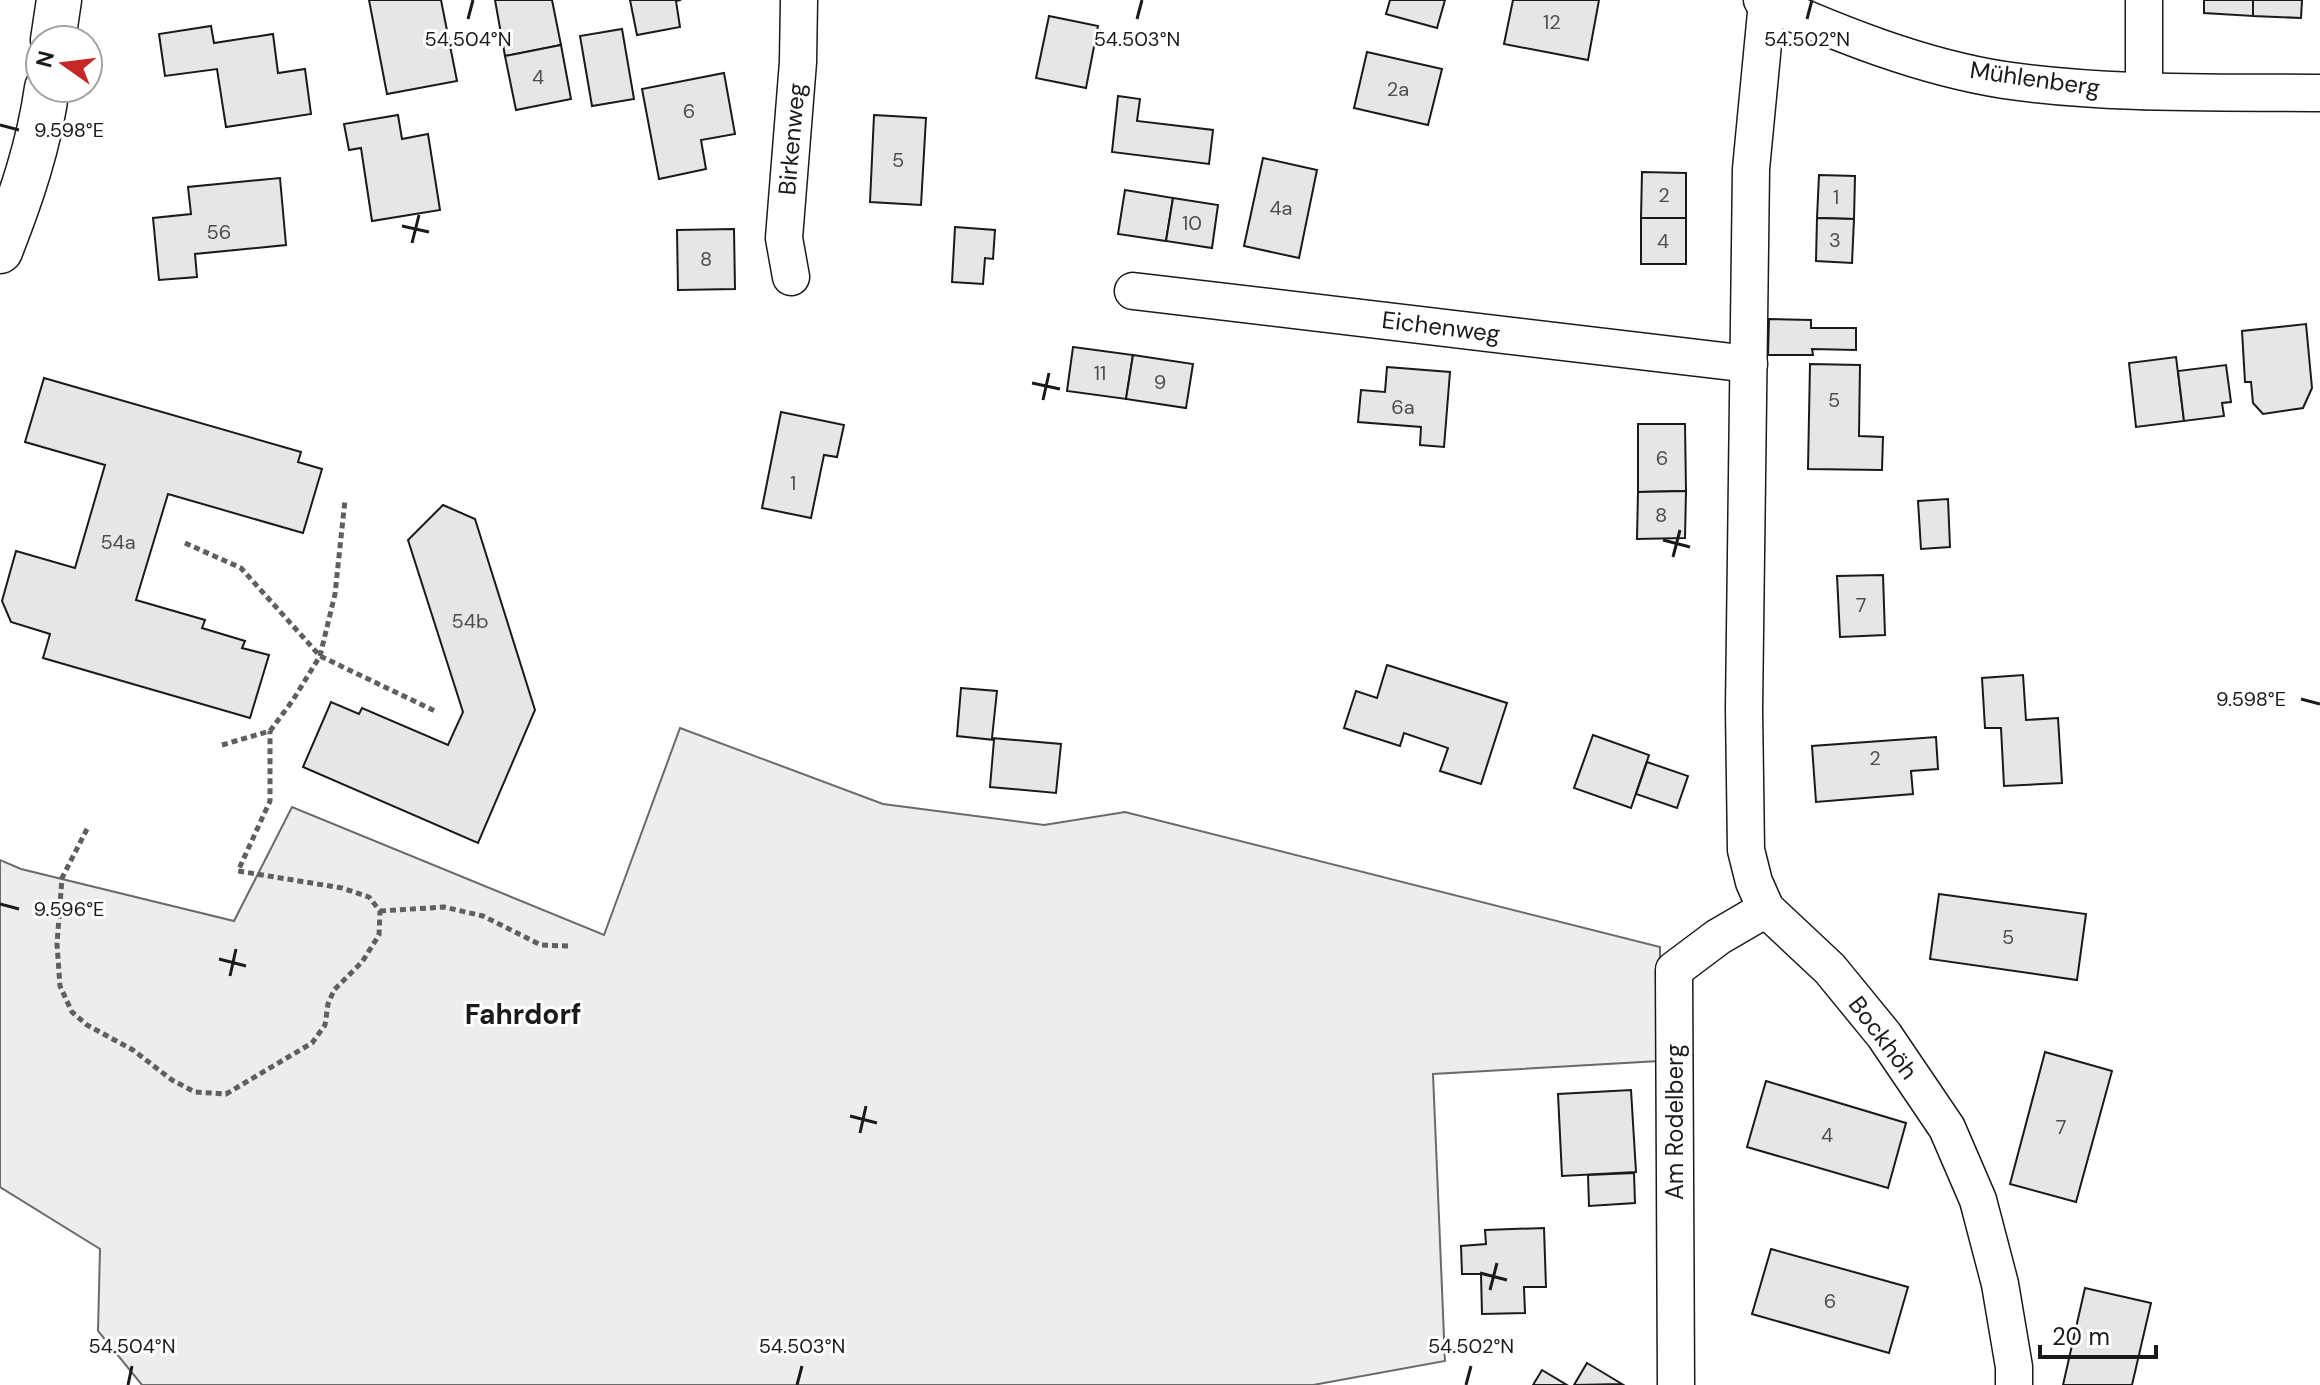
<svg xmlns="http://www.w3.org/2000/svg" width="2320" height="1385" font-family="'DM Sans',sans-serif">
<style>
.green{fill:#ededed;stroke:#6a6a6a;stroke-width:2}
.building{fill:#e6e6e6;stroke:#1a1a1a;stroke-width:2}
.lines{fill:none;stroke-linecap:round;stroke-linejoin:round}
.street-casing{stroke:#1a1a1a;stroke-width:39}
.secondary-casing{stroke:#1a1a1a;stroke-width:47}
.path{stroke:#5f5f5f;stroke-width:5;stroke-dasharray:6 4;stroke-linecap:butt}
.street{stroke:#fff;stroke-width:36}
.secondary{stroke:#fff;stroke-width:44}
.ticks{fill:none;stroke:#1a1a1a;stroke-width:3}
.labels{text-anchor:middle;stroke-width:6;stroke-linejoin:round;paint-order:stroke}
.number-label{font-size:20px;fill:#4d4d4d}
.street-label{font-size:24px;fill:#1a1a1a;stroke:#fff}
.quarter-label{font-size:28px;font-weight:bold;fill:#1a1a1a;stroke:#fff}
.ticks-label{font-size:20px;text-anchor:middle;fill:#1a1a1a;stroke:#fff;stroke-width:6;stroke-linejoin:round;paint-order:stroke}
</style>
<rect width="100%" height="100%" fill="#fff"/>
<path class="green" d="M680,728L883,804L1044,825L1125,812L1660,947L1659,1061L1433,1074L1445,1361L1313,1385H142L98,1331L100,1249L0,1187V860L21,869L234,921L292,807L604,935Z"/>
<g class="building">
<path d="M369,0H441L457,81L387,94Z"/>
<path d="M495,0H552L561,45L505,56Z"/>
<path d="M630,0H681L676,1L680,27L637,35Z"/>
<path d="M1390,0H1445L1437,28L1386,14Z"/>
<path d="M1513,0H1599L1588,60L1504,44Z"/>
<path d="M2204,0H2253V16L2204,13Z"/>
<path d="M2253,0H2302L2301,18L2253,16Z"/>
<path d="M1049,16L1098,26L1086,88L1036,78Z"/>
<path d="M211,26L214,43L273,34L278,73L305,69L311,114L226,127L217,69L165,76L159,34Z"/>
<path d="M622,29L634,99L592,106L580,36Z"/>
<path d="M561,45L571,99L516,110L505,56Z"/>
<path d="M1367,52L1442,69L1428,125L1354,108Z"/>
<path d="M724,73L735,134L701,140L706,169L659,179L642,89Z"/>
<path d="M1118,96L1140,99L1137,121L1213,130L1209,164L1112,152Z"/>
<path d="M398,115L402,139L428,134L440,210L372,221L361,148L349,150L344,124Z"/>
<path d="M874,115L926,118L921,205L870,202Z"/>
<path d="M1263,158L1317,170L1299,258L1244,246Z"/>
<path d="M1642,172L1686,173V218H1641Z"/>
<path d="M1819,175L1855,176L1854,219L1817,218Z"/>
<path d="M280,178L286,245L195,254L197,277L159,280L153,218L191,214L188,187Z"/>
<path d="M1125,190L1173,198L1166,241L1118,234Z"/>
<path d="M1173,198L1218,205L1212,248L1166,241Z"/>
<rect x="1641" y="218" width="45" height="46"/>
<path d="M1817,218L1854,219L1852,263L1816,261Z"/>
<path d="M955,227L995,230L993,259L985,258L983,284L952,282Z"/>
<path d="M734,229L735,289L678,290L677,230Z"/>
<path d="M1769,319L1811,320V328H1856V350L1812,349L1813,355H1768Z"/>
<path d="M2306,324L2312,388L2303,408L2263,414L2253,403L2251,382H2245L2242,331Z"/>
<path d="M1073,347L1133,355L1126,399L1067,391Z"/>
<path d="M1133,355L1193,364L1186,408L1126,399Z"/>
<path d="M2176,357L2184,421L2136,427L2129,363Z"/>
<path d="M1810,364L1860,365L1859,436L1883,437L1882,470L1808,469Z"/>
<path d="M2226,365L2231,402L2222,403L2224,416L2184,421L2178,371Z"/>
<path d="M1387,367L1450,372L1444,447L1420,445L1421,427L1358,422L1361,390L1385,392Z"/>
<path d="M44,378L301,452L298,462L322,469L303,533L168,494L136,600L205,620L202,628L245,641L242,648L269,655L250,718L43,658L50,634L11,622L2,601L16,551L75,568L105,465L25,442Z"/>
<path d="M781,412L844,425L837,457L824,455L811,518L762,508Z"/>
<path d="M1638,424H1685L1686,491L1638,492Z"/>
<path d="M1686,491L1685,538L1637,539L1638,492Z"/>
<path d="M1948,499L1950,547L1921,549L1918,501Z"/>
<path d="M443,505L475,519L535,710L478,843L303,767L331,702L359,714L362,708L448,745L463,712L408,540Z"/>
<path d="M1883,575L1885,635L1840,637L1837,576Z"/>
<path d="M1387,665L1507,703L1481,784L1440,771L1448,748L1404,733L1400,746L1344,728L1356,691L1377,698Z"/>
<path d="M2023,675L2026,720L2058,718L2062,783L2004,786L2001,728H1985L1982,678Z"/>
<path d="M961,688L997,691L992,738L1061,744L1056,793L990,787L994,740L957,736Z"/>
<path d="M1593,735L1649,755L1631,808L1574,788Z"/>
<path d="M1936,737L1938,769L1911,771L1913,794L1816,802L1812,746Z"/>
<path d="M1647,762L1688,776L1677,808L1636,794Z"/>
<path d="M1939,894L2086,914L2077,980L1930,959Z"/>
<path d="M2045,1052L2112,1071L2076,1202L2010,1184Z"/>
<path d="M1766,1081L1906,1123L1888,1188L1747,1147Z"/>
<path d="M1631,1090L1636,1172L1562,1176L1558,1094Z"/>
<path d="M1634,1173L1635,1203L1589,1206L1588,1175Z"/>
<path d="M1544,1228L1546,1287H1524L1525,1313L1482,1314L1481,1274H1462L1461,1246L1486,1244L1485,1230Z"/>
<path d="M1771,1249L1908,1287L1889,1353L1752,1314Z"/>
<path d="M2085,1288L2151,1303L2132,1385H2063Z"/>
<path d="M1587,1363L1622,1384L1574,1385Z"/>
<path d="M1542,1370L1567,1385H1533Z"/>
</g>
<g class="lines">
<defs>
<g id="street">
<path d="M1762,0C1839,34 1921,67 2004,80C2109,95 2215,92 2320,93"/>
<path d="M2144,0V91"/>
<path d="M1767,2L1751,169L1744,709L1746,850L1754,882L1766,909L1830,969L1884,1035L1947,1128L1978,1200L2000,1284L2014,1367V1385"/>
<path d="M791,277L784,238L798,62L799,0"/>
<path d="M1133,291L1749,364"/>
<path d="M1676,1385L1674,970L1718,937L1766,909"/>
</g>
<g id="secondary">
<path d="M53,40L59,0"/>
<path d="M0,251C21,198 39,145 47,88"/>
</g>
</defs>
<use href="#street" class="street-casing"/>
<use href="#secondary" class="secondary-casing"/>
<g class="path">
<path d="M185,543L241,568L320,656L437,712"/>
<path d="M222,745L270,731L293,700L320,656L335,594L345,500"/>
<path d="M87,829L62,878L57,944L60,986L72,1012L87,1025L133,1050L172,1080L195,1092L226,1094L312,1043L325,1025L328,1004L334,990L362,962L379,935L380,911L369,897L342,888L238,871L270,801V731"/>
<path d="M380,911L444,907L483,916L541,945L568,946"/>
</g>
<use href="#street" class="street"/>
<use href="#secondary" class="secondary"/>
</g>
<path class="ticks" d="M468,19L473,0M1137,19L1142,0M1807,19L1812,0M0,125L19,130M402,226L429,232M412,243L419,215M1032,383L1060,389M1043,400L1049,373M1663,540L1690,547M1673,557L1680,530M2301,699L2320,704M0,904L19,909M219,959L246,966M230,976L236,949M850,1116L877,1123M860,1133L866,1106M1480,1273L1507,1280M1490,1290L1497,1263M128,1385L132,1366M797,1385L802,1366M1466,1385L1471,1366"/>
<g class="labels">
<g class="number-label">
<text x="1552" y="29">12</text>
<text x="538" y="84">4</text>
<text x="1398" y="96">2a</text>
<text x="689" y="118">6</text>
<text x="898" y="167">5</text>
<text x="1664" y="202">2</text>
<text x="1836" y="204">1</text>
<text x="1281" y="215">4a</text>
<text x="1192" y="230">10</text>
<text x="219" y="239">56</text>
<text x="1835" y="247">3</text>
<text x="1663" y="248">4</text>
<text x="706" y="266">8</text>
<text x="1100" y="380">11</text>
<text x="1160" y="389">9</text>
<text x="1834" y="407">5</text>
<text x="1403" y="414">6a</text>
<text x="1662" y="465">6</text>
<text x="793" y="490">1</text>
<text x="1661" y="522">8</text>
<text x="118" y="549">54a</text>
<text x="1861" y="612">7</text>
<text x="470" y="628">54b</text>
<text x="1875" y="765">2</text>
<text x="2008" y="944">5</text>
<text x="2061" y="1134">7</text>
<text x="1827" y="1142">4</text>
<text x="1830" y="1308">6</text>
</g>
<g class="street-label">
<text transform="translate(2035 79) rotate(8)" y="8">Mühlenberg</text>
<text transform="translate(792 139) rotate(-85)" y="8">Birkenweg</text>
<text transform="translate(1441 327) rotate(7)" y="8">Eichenweg</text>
<text transform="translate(1883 1038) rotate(53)" y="8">Bockhöh</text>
<text transform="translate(1675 1122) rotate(-90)" y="8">Am Rodelberg</text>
</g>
<g class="quarter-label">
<text x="523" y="1024">Fahrdorf</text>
</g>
</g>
<g class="ticks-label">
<text x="468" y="46">54.504°N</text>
<text x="1137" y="46">54.503°N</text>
<text x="1807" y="46">54.502°N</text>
<text x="69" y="137">9.598°E</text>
<text x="2251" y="706">9.598°E</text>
<text x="69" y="916">9.596°E</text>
<text x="132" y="1353">54.504°N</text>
<text x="802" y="1353">54.503°N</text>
<text x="1471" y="1353">54.502°N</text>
</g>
<g transform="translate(64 64) rotate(284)"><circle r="38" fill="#ffffff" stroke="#a3a3a3" stroke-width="2"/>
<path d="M0-6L14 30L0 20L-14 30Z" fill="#c62828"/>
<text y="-12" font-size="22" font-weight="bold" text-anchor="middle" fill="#1a1a1a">N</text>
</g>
<path d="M2040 1345v12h116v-12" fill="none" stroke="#1a1a1a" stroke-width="4"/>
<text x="2052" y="1345" font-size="24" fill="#1a1a1a" stroke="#ffffff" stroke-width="6" paint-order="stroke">20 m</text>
</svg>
